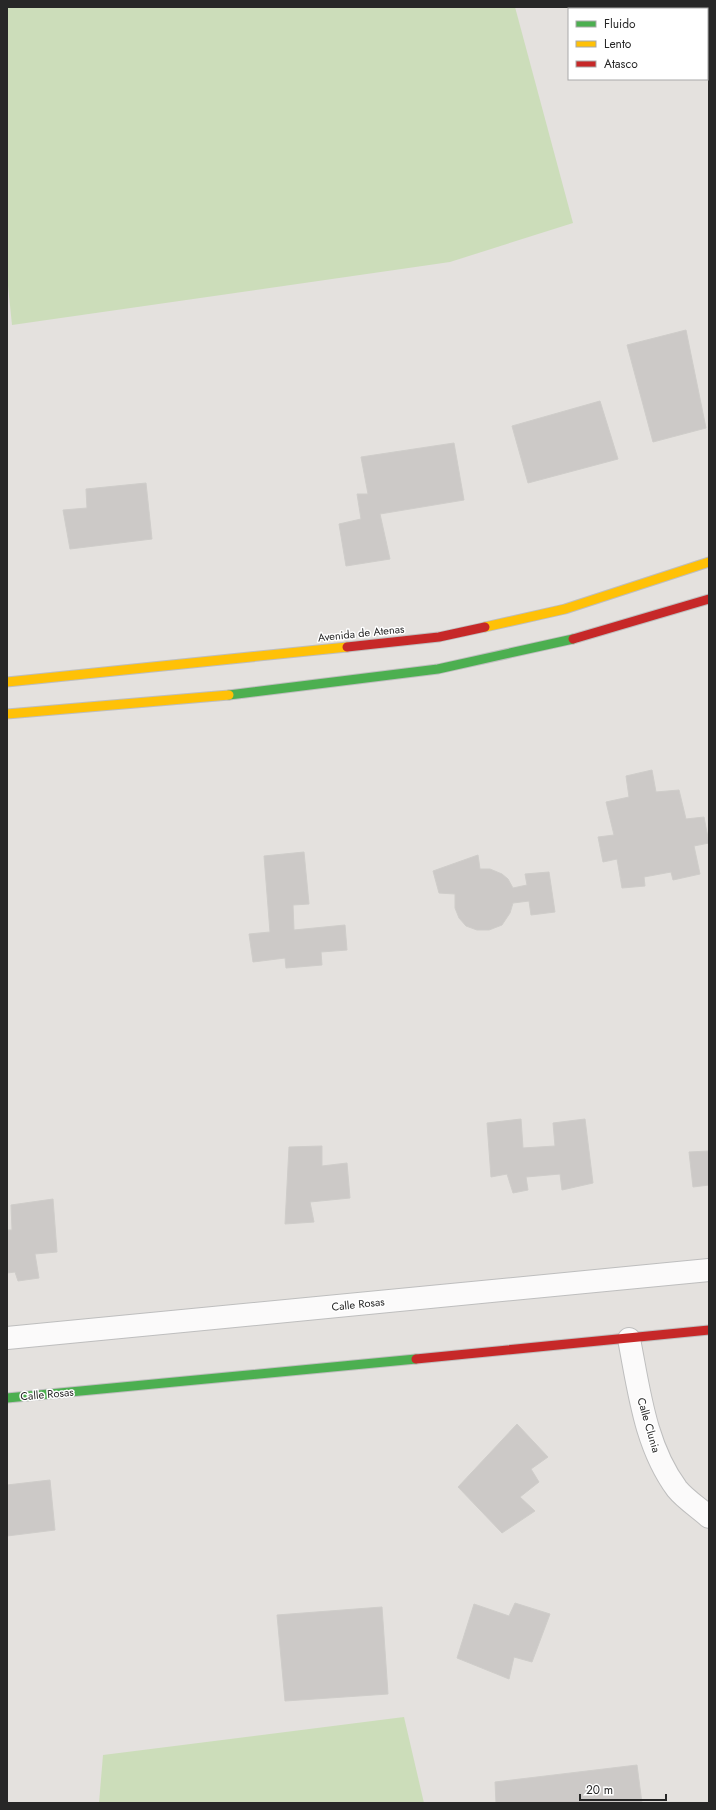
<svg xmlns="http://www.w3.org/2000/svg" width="716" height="1810" font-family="Jost,sans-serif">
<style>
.green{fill:#ccddba}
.building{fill:#ccc9c7;stroke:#cfcdca}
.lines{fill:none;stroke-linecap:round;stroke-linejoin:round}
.street-casing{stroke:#bebebe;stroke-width:24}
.fast-casing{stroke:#bebebe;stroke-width:11}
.slow-casing{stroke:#bebebe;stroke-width:11}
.jam-casing{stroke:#bebebe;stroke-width:11}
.street{stroke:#fbfafa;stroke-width:22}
.fast{stroke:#4caf50;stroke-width:9}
.slow{stroke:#ffc107;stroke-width:9}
.jam{stroke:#c62828;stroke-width:9}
.labels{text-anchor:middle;stroke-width:3;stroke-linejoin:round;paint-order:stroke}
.street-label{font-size:11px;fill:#272727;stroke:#fff}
</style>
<rect width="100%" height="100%" fill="#e4e1de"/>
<g class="green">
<path d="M7,7H515L573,223L450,262L12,325L7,276Z"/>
<path d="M404,1717L424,1803H99L103,1755Z"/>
</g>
<g class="building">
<path d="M686,330L706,428L653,442L627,345Z"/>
<path d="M600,401L618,459L528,483L512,426Z"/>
<path d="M454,443L464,500L380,514L390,559L346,566L339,524L361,519L357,494H368L361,457Z"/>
<path d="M146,483L152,539L70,549L63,510L87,508L86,489Z"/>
<path d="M652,770L656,792L679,790L686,819L704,817L709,843L694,846L700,874L673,880L671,872L644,877L645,886L622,888L617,859L603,862L598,837L614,835L606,802L629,797L626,776Z"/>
<path d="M304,852L309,904L293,905L294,930L345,925L347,950L321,952L322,965L286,968L285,958L253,962L249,934L270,932L264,856Z"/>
<path d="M478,855L480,869H490L502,874L508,879L513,888L527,885L525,874L549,872L555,912L531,915L529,901L513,903L510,913L502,925L489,930H477L466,926L459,918L455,908V894L439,893L433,871Z"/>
<path d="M521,1119L523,1148L555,1146L553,1123L585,1119L593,1183L562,1190L560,1174L526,1177L528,1190L513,1193L507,1174L491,1177L487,1123Z"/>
<path d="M322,1146V1166L347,1163L350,1198L310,1202L314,1222L285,1224L289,1147Z"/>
<path d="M709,1151V1185L693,1187L689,1152Z"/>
<path d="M53,1199L57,1252L35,1254L39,1278L18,1281L15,1272L7,1273V1230H12L11,1205Z"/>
<path d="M517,1424L548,1457L531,1469L539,1482L520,1497L535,1511L502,1533L458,1487Z"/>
<path d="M50,1480L55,1530L7,1536V1485Z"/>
<path d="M515,1603L550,1614L532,1662L514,1657L509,1679L457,1658L474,1604L509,1616Z"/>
<path d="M382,1607L388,1694L285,1701L277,1615Z"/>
<path d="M637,1765L642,1803H496L495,1782Z"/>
</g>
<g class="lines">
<defs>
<g id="street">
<path d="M7,1338L709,1270"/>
<path d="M629,1339C639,1390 645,1446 677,1489C685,1499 699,1508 709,1517"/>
</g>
<g id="fast">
<path d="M229,695L438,669L573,639"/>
<path d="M7,1398L416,1359"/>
</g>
<g id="slow">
<path d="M485,627L565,609L709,562"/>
<path d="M7,682L347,647"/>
<path d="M7,714L229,695"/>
</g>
<g id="jam">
<path d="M573,639L709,599"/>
<path d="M347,647L439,637L485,627"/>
<path d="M416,1359L709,1330"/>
</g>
</defs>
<use href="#street" class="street-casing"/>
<use href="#fast" class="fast-casing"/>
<use href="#slow" class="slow-casing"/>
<use href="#jam" class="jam-casing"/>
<use href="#street" class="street"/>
<use href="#fast" class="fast"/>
<use href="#slow" class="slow"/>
<use href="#jam" class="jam"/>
</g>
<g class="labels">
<g class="street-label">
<text transform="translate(361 633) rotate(-6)" y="4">Avenida de Atenas</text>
<text transform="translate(358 1304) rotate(-6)" y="4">Calle Rosas</text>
<text transform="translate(47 1394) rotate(-5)" y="4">Calle Rosas</text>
<text transform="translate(649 1425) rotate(74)" y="4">Calle Clunia</text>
</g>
</g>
<rect width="716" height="1810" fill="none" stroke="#272727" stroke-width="16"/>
<rect x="568" y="8" width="140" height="72" fill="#ffffff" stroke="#a9a9a9"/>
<rect x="576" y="21" width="20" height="6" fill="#4caf50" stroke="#a9a9a9"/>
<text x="604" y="28" font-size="12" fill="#272727">Fluido</text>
<rect x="576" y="41" width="20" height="6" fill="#ffc107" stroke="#a9a9a9"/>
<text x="604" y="48" font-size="12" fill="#272727">Lento</text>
<rect x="576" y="61" width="20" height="6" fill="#c62828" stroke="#a9a9a9"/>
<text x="604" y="68" font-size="12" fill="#272727">Atasco</text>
<path d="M580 1794v6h86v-6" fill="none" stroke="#272727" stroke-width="2"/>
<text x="586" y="1794" font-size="12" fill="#272727" stroke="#ffffff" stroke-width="3" paint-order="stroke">20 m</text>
</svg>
